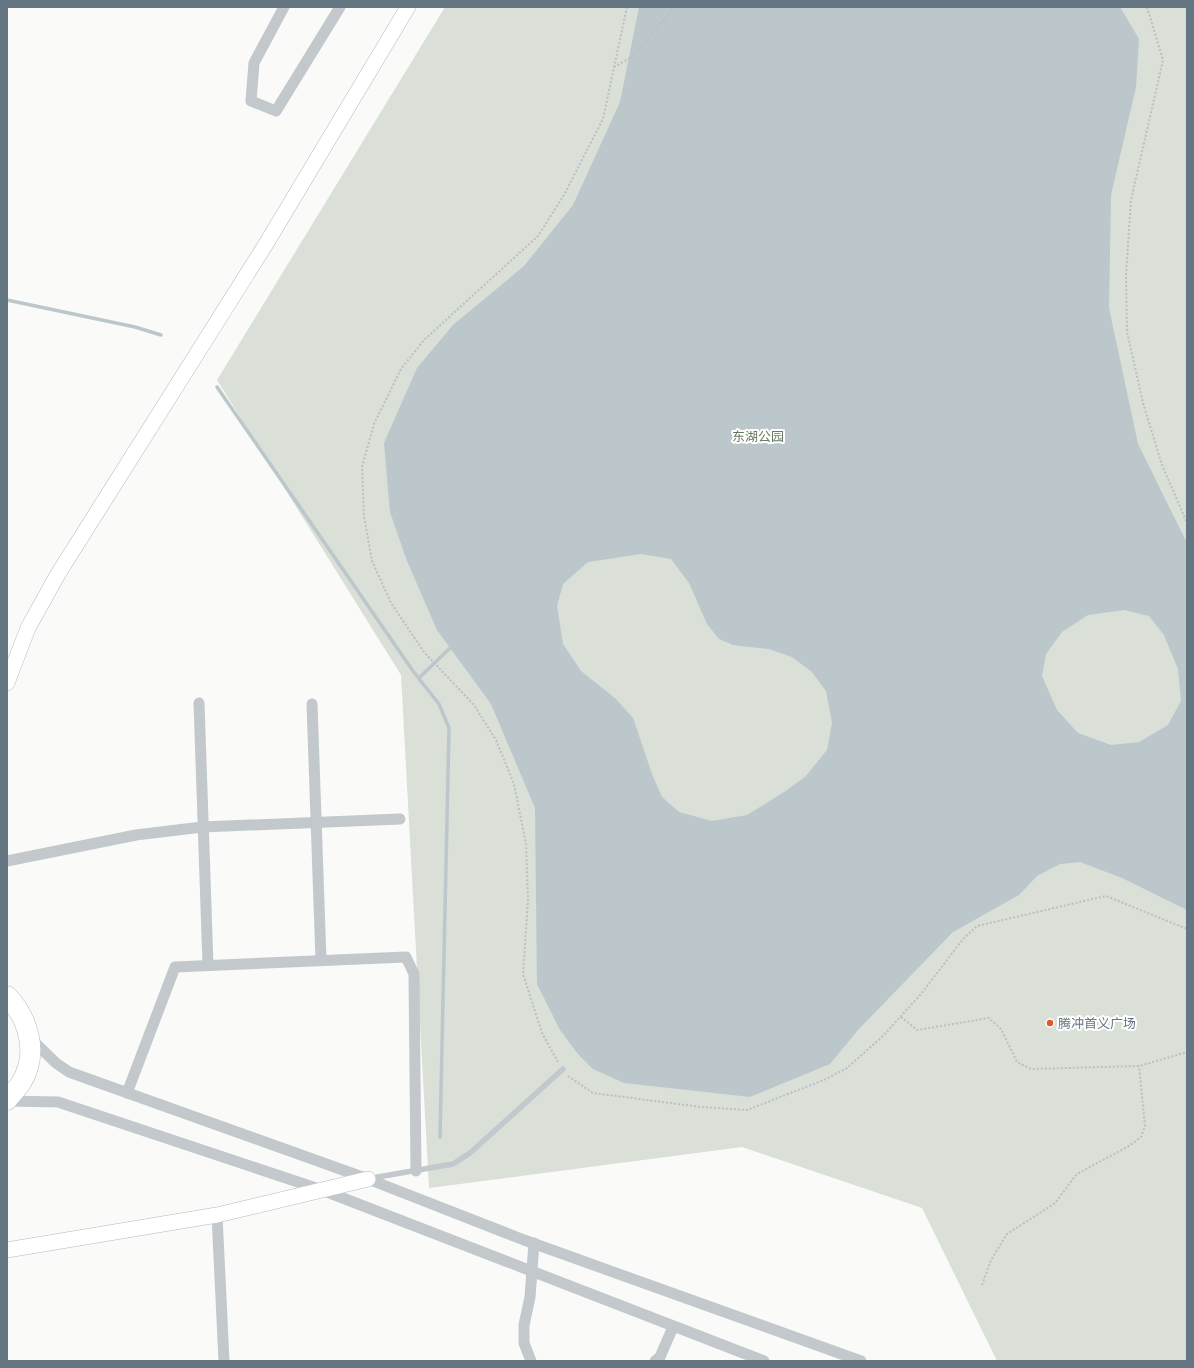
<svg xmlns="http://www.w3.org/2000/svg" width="1194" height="1368" font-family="Arial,'Noto Sans SC',sans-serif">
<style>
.green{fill:#dadfd7}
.water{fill:#bbc7cb;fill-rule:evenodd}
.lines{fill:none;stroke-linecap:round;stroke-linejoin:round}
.stream{stroke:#bbc7cb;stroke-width:3.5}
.secondary-casing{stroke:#b3babf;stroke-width:16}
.highway-casing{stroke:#b4b9bd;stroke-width:21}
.path{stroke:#bbbfc2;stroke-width:2;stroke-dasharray:2 2;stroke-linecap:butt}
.lane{stroke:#c3c8cc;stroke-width:5.5}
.street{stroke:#c3c8cc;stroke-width:11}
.secondary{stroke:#fff;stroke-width:15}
.highway{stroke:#fff;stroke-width:20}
.poi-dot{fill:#e4572e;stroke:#fff;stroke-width:1.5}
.labels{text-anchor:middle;stroke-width:4;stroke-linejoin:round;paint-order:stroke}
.park-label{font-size:13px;fill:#687a64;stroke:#fff}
.poi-label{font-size:13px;fill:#657683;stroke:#fff;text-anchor:start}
</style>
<rect width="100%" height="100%" fill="#fafaf8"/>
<path class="green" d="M445,7H1187V1361H997L922,1208L742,1147L429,1188L401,675L217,380Z"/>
<path class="water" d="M639,7H1120L1139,39L1136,87L1111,195L1109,308L1138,444L1187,543V910L1122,878L1080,862L1060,864L1037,876L1019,895L953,932L858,1030L830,1064L750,1097L624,1083L593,1069L578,1054L560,1030L537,984L535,808L491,704L437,630L407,561L390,512L384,443L417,368L453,325L524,266L573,205L620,102ZM641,554L671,559L689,583L707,624L719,639L733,645L769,649L792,657L812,672L826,691L832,723L827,750L805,777L784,792L747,815L712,821L679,812L662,797L652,774L633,718L616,699L581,671L563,644L557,606L563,584L588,562ZM1124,610L1149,616L1164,635L1178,669L1181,701L1168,725L1139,742L1111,745L1078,733L1057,710L1042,676L1046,654L1062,632L1088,615Z"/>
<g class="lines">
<g class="stream">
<path d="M7,300L135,327L161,335"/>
<path d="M217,387L413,671L439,704L449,728L440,1137"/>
<path d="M419,678L450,648"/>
</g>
<defs>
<g id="secondary">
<path d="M7,683L28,628L58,574L266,244L408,7"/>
<path d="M7,1250L217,1215L368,1179"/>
</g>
<path id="highway" d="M7,996C29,1019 39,1054 21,1083C17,1089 11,1094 7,1100"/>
</defs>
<use href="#secondary" class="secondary-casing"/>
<use href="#highway" class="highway-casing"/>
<g class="path">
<path d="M1147,7L1163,60L1131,200L1126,275L1127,332L1143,403L1162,465L1187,523"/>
<path d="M614,67L632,57L675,7"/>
<path d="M901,1017L917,1030L989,1018L1001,1029L1017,1062L1031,1069L1139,1066L1187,1052"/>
<path d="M558,1062L542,1033L523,974L528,900L526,844L514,784L496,740L474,705L424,652L391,603L372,561L364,516L362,467L374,424L401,369L424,340L538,236L564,195L603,119L627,7"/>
<path d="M568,1076L593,1093L701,1107L747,1110L824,1080L847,1068L883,1036L921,994L963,939L977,926L1106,896L1187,929"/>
<path d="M982,1285L991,1260L1007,1234L1055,1203L1077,1174L1129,1146L1141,1137L1145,1126L1139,1066"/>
</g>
<path class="lane" d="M372,1178L453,1164L470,1153L563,1069"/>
<g class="street">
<path d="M284,7L254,63L251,101L276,111L340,7"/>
<path d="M199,703L208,965"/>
<path d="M312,704L321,960"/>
<path d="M7,861L136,835L202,827L400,819"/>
<path d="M30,1038L56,1063L69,1072L368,1179L524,1240L861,1361"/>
<path d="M127,1093L175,967L406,957L414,974L416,1171"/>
<path d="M7,1101L58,1102L322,1190L764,1361"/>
<path d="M217,1215L224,1361"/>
<path d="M531,1361L524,1343V1325L530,1297L534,1243"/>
<path d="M655,1361L660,1357L673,1327"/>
</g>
<use href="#secondary" class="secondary"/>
<use href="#highway" class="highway"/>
</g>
<circle class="poi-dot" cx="1050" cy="1023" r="4"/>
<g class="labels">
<g class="park-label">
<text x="758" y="441">东湖公园</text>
</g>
<g class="poi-label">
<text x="1058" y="1028">腾冲首义广场</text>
</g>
</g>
<rect width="1194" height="1368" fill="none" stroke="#657683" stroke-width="16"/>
</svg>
